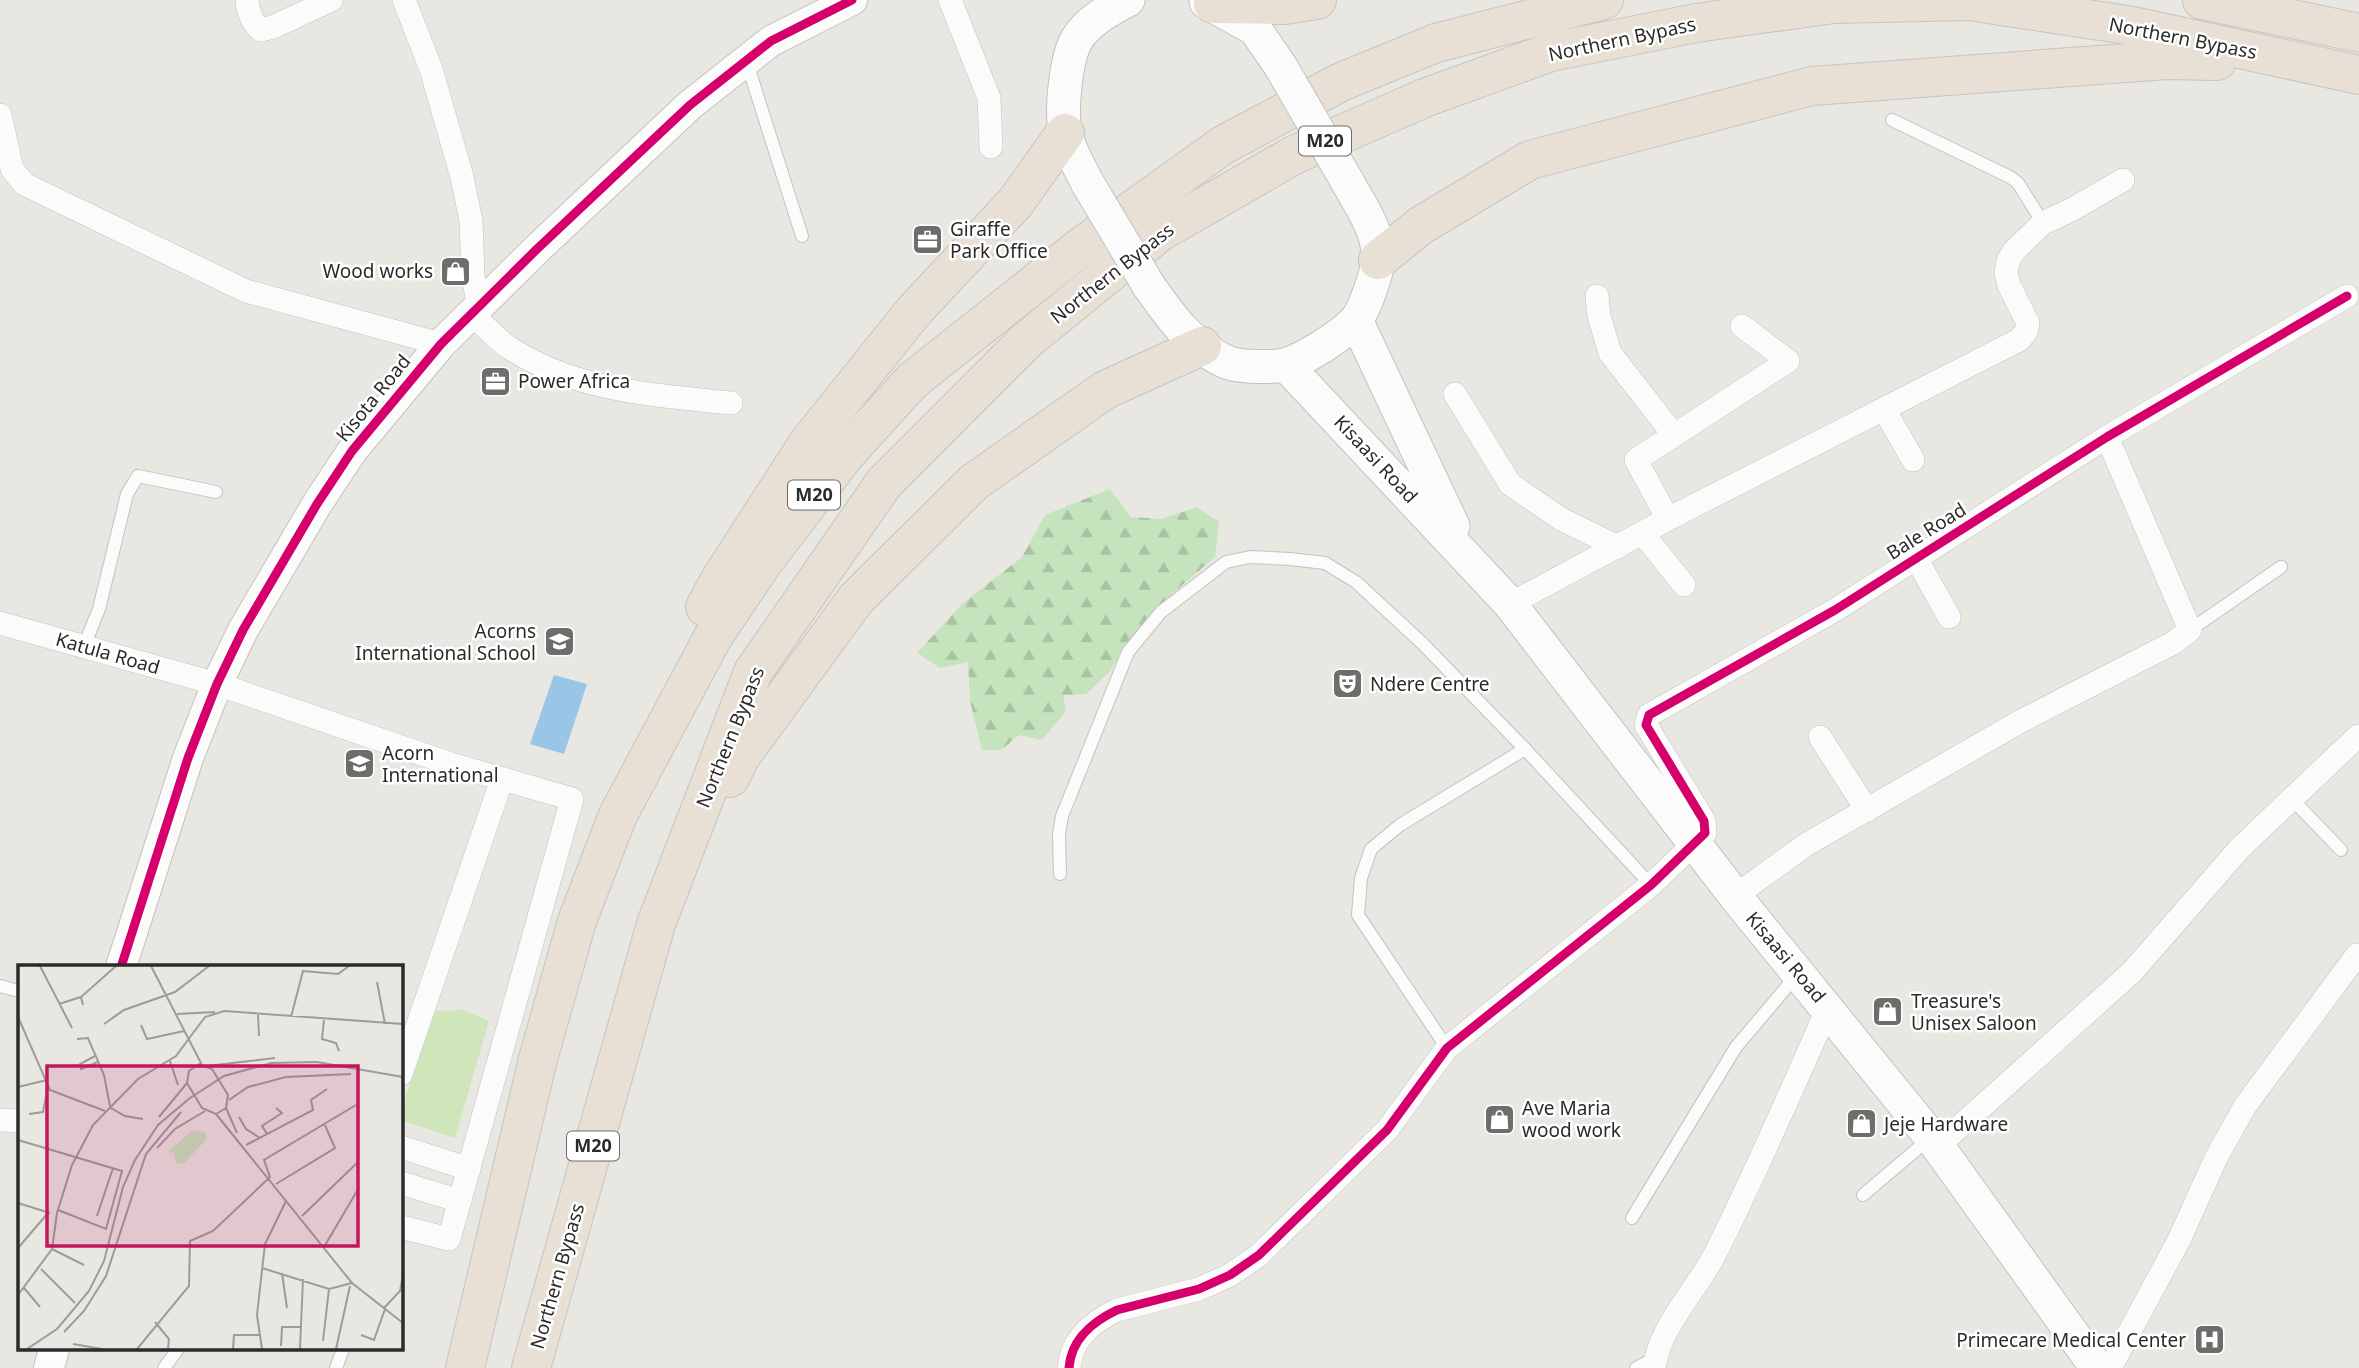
<svg xmlns="http://www.w3.org/2000/svg" width="2359" height="1368" font-family="'Noto Sans',sans-serif">
<style>
.forest{fill:url(#forest-firs)}
.pitch{fill:#cee6ba}
.water{fill:#99c5e6}
.lines{fill:none;stroke-linecap:round;stroke-linejoin:round}
.service-casing{stroke:#c2c2c1;stroke-width:14}
.minor-casing{stroke:#c2c2c1;stroke-width:24}
.tertiary-casing{stroke:#c2c2c1;stroke-width:32}
.secondary-casing{stroke:#c2c2c1;stroke-width:35}
.motorway-casing{stroke:#c5c4c2;stroke-width:40}
.service{stroke:#fcfbfb;stroke-width:12}
.minor{stroke:#fcfbfb;stroke-width:23}
.tertiary{stroke:#fcfbfb;stroke-width:30}
.secondary{stroke:#fcfbfb;stroke-width:33}
.motorway{stroke:#e8e0d4;stroke-width:38}
.secondary-bridge-casing{stroke:#c2c2c1;stroke-width:35;stroke-linecap:butt}
.secondary-bridge{stroke:#fcfbfb;stroke-width:33}
.cycleway-casing{stroke:#fff;stroke-width:13}
.cycleway{stroke:#d6006c;stroke-width:9}
.labels{text-anchor:middle;stroke-width:5;stroke-linejoin:round;paint-order:stroke}
.shield{fill:#fff;stroke:#6b6b6b;stroke-width:2}
.shield-label{font-size:18px;font-weight:bold;fill:#2b2b2b}
.street-label{font-size:19px;fill:#2b2b2b;stroke:#fff}
.poi-label{font-size:19px;fill:#2b2b2b;stroke:#fff;text-anchor:start}
.inset-road{fill:none;stroke:#9c9c99;stroke-width:2}
.view{fill:#c2185b;fill-opacity:0.15;stroke:#c2185b;stroke-width:3.5}
.inset-edge{fill:none;stroke:#2b2b2b;stroke-width:3.5}
</style>
<defs>
<pattern id="forest-firs" width="22" height="20" patternUnits="userSpaceOnUse" patternTransform="scale(1.75)"><rect width="22" height="20" fill="#c5e3bc"/><path d="M5 1l3.5 6h-7zM16 11l3.5 6h-7z" fill="#a9c3a2"/></pattern>
</defs>
<rect width="100%" height="100%" fill="#e8e7e2"/>
<path class="forest" d="M1110,489L1131,517L1161,519L1197,507L1219,522L1215,557L1172,594L1129,642L1109,672L1086,694L1063,695L1066,711L1042,740L1019,735L1001,750H982L970,701L968,662L940,668L917,653L962,604L1022,557L1045,515Z"/>
<path class="pitch" d="M463,1010L489,1021L455,1138L401,1120V1111L435,1011Z"/>
<path class="water" d="M554,675L587,684L564,754L530,744Z"/>
<g class="lines">
<defs>
<g id="service">
<path d="M746,60L802,236"/>
<path d="M1892,120L2010,177L2018,183L2043,223"/>
<path d="M2190,630L2281,567"/>
<path d="M84,646L99,609L127,494L138,476L216,492"/>
<path d="M2291,798L2341,850"/>
<path d="M1060,874L1059,834L1062,816L1128,652L1161,612L1226,562L1250,557L1290,559L1325,563L1356,582L1423,644L1525,749L1651,885"/>
<path d="M0,986L19,991"/>
<path d="M1447,1048L1358,915L1361,878L1371,849L1400,825L1525,749"/>
<path d="M1863,1195L1929,1139"/>
<path d="M1632,1218L1736,1047L1796,976"/>
<path d="M164,1368L178,1349"/>
<path d="M336,1368L343,1349"/>
<path d="M1636,1368L1655,1358"/>
</g>
<g id="minor">
<path d="M247,0C247,10 253,24 261,30L273,27L331,0"/>
<path d="M404,0L431,69L462,177L471,221L473,276L479,307"/>
<path d="M950,0L989,98L991,147"/>
<path d="M0,115L12,169L24,184L246,291L441,344"/>
<path d="M1597,296L1599,316L1610,353L1673,434"/>
<path d="M472,314C483,324 495,338 508,347C575,391 653,395 731,403"/>
<path d="M1455,394L1510,484L1561,519L1618,547"/>
<path d="M1884,409L1913,460"/>
<path d="M1668,519L1636,460L1788,361L1742,326"/>
<path d="M1643,534L1684,585"/>
<path d="M1916,558L1949,617"/>
<path d="M1510,604L1668,519L2019,340L2026,332L2028,323L2009,285L2006,273L2008,261L2014,251L2043,223L2071,210L2123,180"/>
<path d="M0,623L217,684L451,764L572,799L449,1239L401,1227"/>
<path d="M1820,737L1867,810"/>
<path d="M1735,896L1807,844L2021,721L2173,643L2190,630L2107,437"/>
<path d="M401,1074L502,779"/>
<path d="M0,1120L19,1121"/>
<path d="M1938,1146L2132,972L2240,848L2358,736"/>
<path d="M401,1147L469,1169"/>
<path d="M401,1183L460,1201"/>
<path d="M1069,1368C1071,1339 1092,1322 1117,1310L1199,1289L1230,1275L1259,1255L1387,1130L1447,1048L1651,885L1705,833L1704,821L1646,725L1649,715L1835,610L2107,437L2347,296"/>
<path d="M1654,1368C1660,1326 1695,1292 1714,1256C1755,1175 1791,1091 1828,1008"/>
<path d="M2110,1368L2179,1240L2216,1158L2245,1106L2357,955"/>
</g>
<g id="tertiary">
<path d="M121,967L188,758L217,684L243,630L317,504L352,451L441,344L537,249L690,105L771,41L852,0"/>
<path d="M49,1368L54,1349"/>
</g>
<g id="secondary">
<path d="M1206,2L1255,29L1281,67"/>
<path d="M1088,184C1080,168 1070,152 1066,134C1060,114 1066,57 1077,39C1088,21 1110,9 1128,0"/>
<path d="M1149,286C1170,316 1193,349 1229,363C1240,367 1277,368 1288,364C1306,358 1343,335 1356,320C1364,311 1377,274 1378,260C1380,232 1360,205 1347,181"/>
<path d="M1356,320L1453,526"/>
<path d="M1286,365L1510,604L1735,896L1931,1137L2097,1368"/>
</g>
<g id="motorway">
<path d="M2202,0L2359,33"/>
<path d="M1213,4L1285,5L1317,0"/>
<path d="M1378,260L1420,226L1530,160L1812,86L2166,60L2217,61"/>
<path d="M705,607L721,578L808,443L914,311L1015,203L1065,133"/>
<path d="M730,778L741,756L856,599L974,482L1105,390L1202,346"/>
<path d="M465,1368L538,1059L577,921L618,815L713,637L762,564L845,455L912,381L1082,246L1223,145L1341,82L1436,43L1604,0"/>
<path d="M531,1368L656,924L753,672L884,483L1027,340L1160,232L1294,155L1427,97L1551,52L1696,23L1834,4L1969,1L2133,26L2359,75"/>
</g>
</defs>
<use href="#service" class="service-casing"/>
<use href="#minor" class="minor-casing"/>
<use href="#tertiary" class="tertiary-casing"/>
<use href="#secondary" class="secondary-casing"/>
<use href="#motorway" class="motorway-casing"/>
<use href="#service" class="service"/>
<use href="#minor" class="minor"/>
<use href="#tertiary" class="tertiary"/>
<use href="#secondary" class="secondary"/>
<use href="#motorway" class="motorway"/>
<defs>
<g id="secondary-bridge">
<path d="M1281,67L1347,181"/>
<path d="M1088,184L1149,286"/>
</g>
</defs>
<use href="#secondary-bridge" class="secondary-bridge-casing"/>
<use href="#secondary-bridge" class="secondary-bridge"/>
<defs>
<g id="cycleway">
<path d="M121,967L188,758L217,684L243,630L317,504L352,451L441,344L537,249L690,105L771,41L852,0"/>
<path d="M1069,1368C1071,1339 1092,1322 1117,1310L1199,1289L1230,1275L1259,1255L1387,1130L1447,1048L1651,885L1705,833L1704,821L1646,725L1649,715L1835,610L2107,437L2347,296"/>
</g>
</defs>
<use href="#cycleway" class="cycleway-casing"/>
<use href="#cycleway" class="cycleway"/>
</g>
<defs>
<symbol id="office-square" viewBox="-11 -11 22 22"><rect x="-9" y="-9" width="18" height="18" rx="4" fill="#6d6d6b" stroke="#fff"/><path d="M-6-3h4V-5.5h4V-3h4V5H-6ZM-1-4.5V-3h2v-1.5ZM-6 0V1H6V0Z" fill="#fff"/></symbol>
<symbol id="shop-square" viewBox="-11 -11 22 22"><rect x="-9" y="-9" width="18" height="18" rx="4" fill="#6d6d6b" stroke="#fff"/><path d="M-5-2.5h2.3a2.7 3.5 0 0 1 5.4 0H5L5.5 6h-11ZM-1.5-2.5h3a1.5 2.3 0 0 0-3 0Z" fill="#fff"/></symbol>
<symbol id="school-square" viewBox="-11 -11 22 22"><rect x="-9" y="-9" width="18" height="18" rx="4" fill="#6d6d6b" stroke="#fff"/><path d="M0-5L7-2L0 1L-7-2ZM-4 1L0 2.5L4 1V4Q0 6-4 4Z" fill="#fff"/></symbol>
<symbol id="theatre-square" viewBox="-11 -11 22 22"><rect x="-9" y="-9" width="18" height="18" rx="4" fill="#6d6d6b" stroke="#fff"/><path d="M-5-5.5Q0-4 5-5.5V0Q5 5 0 6Q-5 5-5 0ZM-3.3-2.5H-1v1.5H-3.3ZM1-2.5H3.3v1.5H1ZM-2.8 1Q0 5.5 2.8 1Z" fill="#fff"/></symbol>
<symbol id="hospital-square" viewBox="-11 -11 22 22"><rect x="-9" y="-9" width="18" height="18" rx="4" fill="#6d6d6b" stroke="#fff"/><path d="M-5-5h3v3.5h4V-5h3V5h-3V1.5h-4V5h-3Z" fill="#fff"/></symbol>
</defs>
<g fill-rule="evenodd">
<use href="#office-square" x="910" y="222" width="35" height="35"/>
<use href="#shop-square" x="438" y="254" width="35" height="35"/>
<use href="#office-square" x="478" y="364" width="35" height="35"/>
<use href="#school-square" x="542" y="624" width="35" height="35"/>
<use href="#theatre-square" x="1330" y="666" width="35" height="35"/>
<use href="#school-square" x="342" y="746" width="35" height="35"/>
<use href="#shop-square" x="1870" y="994" width="35" height="35"/>
<use href="#shop-square" x="1482" y="1102" width="35" height="35"/>
<use href="#shop-square" x="1844" y="1106" width="35" height="35"/>
<use href="#hospital-square" x="2192" y="1322" width="35" height="35"/>
</g>
<g class="labels">
<g class="shield">
<rect x="1299" y="126.5" width="52" height="29" rx="5"/>
<rect x="788" y="480.5" width="52" height="29" rx="5"/>
<rect x="567" y="1131.5" width="52" height="29" rx="5"/>
</g>
<g class="shield-label">
<text x="1325" y="147">M20</text>
<text x="814" y="501">M20</text>
<text x="593" y="1152">M20</text>
</g>
<g class="street-label">
<text transform="translate(2183 38) rotate(11)" y="7">Northern Bypass</text>
<text transform="translate(1622 39) rotate(-12)" y="7">Northern Bypass</text>
<text transform="translate(1112 273) rotate(-38)" y="7">Northern Bypass</text>
<text transform="translate(373 398) rotate(-51)" y="7">Kisota Road</text>
<text transform="translate(1376 459) rotate(47)" y="7">Kisaasi Road</text>
<text transform="translate(1926 531) rotate(-32)" y="7">Bale Road</text>
<text transform="translate(108 653) rotate(16)" y="7">Katula Road</text>
<text transform="translate(730 737) rotate(-68)" y="7">Northern Bypass</text>
<text transform="translate(1786 957) rotate(50)" y="7">Kisaasi Road</text>
<text transform="translate(557 1276) rotate(-74)" y="7">Northern Bypass</text>
</g>
<g class="poi-label">
<text x="950" y="236">Giraffe<tspan x="950" dy="22">Park Office</tspan></text>
<text x="433" y="278" text-anchor="end">Wood works</text>
<text x="518" y="388">Power Africa</text>
<text x="536" y="638" text-anchor="end">Acorns<tspan x="536" dy="22">International School</tspan></text>
<text x="1370" y="691">Ndere Centre</text>
<text x="382" y="760">Acorn<tspan x="382" dy="22">International</tspan></text>
<text x="1911" y="1008">Treasure's<tspan x="1911" dy="22">Unisex Saloon</tspan></text>
<text x="1522" y="1115">Ave Maria<tspan x="1522" dy="22">wood work</tspan></text>
<text x="1884" y="1131">Jeje Hardware</text>
<text x="2186" y="1347" text-anchor="end">Primecare Medical Center</text>
</g>
</g>
<g transform="translate(18 965)">
<rect width="385" height="385" fill="#e8e7e2"/>
<path d="M175,165L187,167L189,174L166,198L158,199L156,188L150,187Z" fill="#c5e3bc"/>
<path class="inset-road" d="M22,1L54,63M133,1L184,100M359,17L367,59M41,39L63,32M65,40L63,32L98,1M159,49L197,47M240,50L241,71M0,52L32,125L87,146M273,52L285,6L320,9L331,1M306,55L304,74L318,78L321,86M86,59L106,45L157,27L191,1M123,60L129,74L166,66M59,74L70,73L86,110L92,141M77,91L62,99L63,104L80,97M152,96L160,120M181,99L194,104L210,130L208,143L198,149L184,143L169,118L171,106ZM189,101L257,93M0,122L29,115M211,135L230,122L268,112L333,109M91,142L107,151L125,154M208,143L219,168M11,149L25,147L30,121M198,149L334,318L385,358M141,152L169,118M221,152L228,164L242,173M249,169L244,161L264,148L258,143M0,175L104,206L88,264L40,245M228,180L295,145L293,135L309,124M139,183L157,164L187,146M258,219L317,183L306,158M0,238L32,248M79,251L95,203M284,251L340,197M306,282L339,226M0,283L30,248M34,284L66,300M244,303L311,324L334,318M23,304L57,338M264,308L269,343M6,323L22,342M0,330L34,284L39,248L54,200L75,160L120,114L158,91L187,52L206,46L385,59M366,343L382,326L385,310M137,357L151,374L150,384M46,367L66,346L88,311L128,189L163,147M343,370L356,375L367,344M305,376L311,324M55,379L84,384M263,381L264,362H282M9,384L39,364L71,326L86,296L105,222L117,195L140,160L172,133L206,111L253,98L299,97L385,112M119,384L171,321L172,276L195,266L252,212L246,195L338,140M215,384L216,370H241M244,384L239,350L247,279L268,236M282,384L285,314M318,384L332,321"/>
<path class="view" d="M29,101H340V281H29Z"/>
<rect width="385" height="385" class="inset-edge"/>
</g>
</svg>
